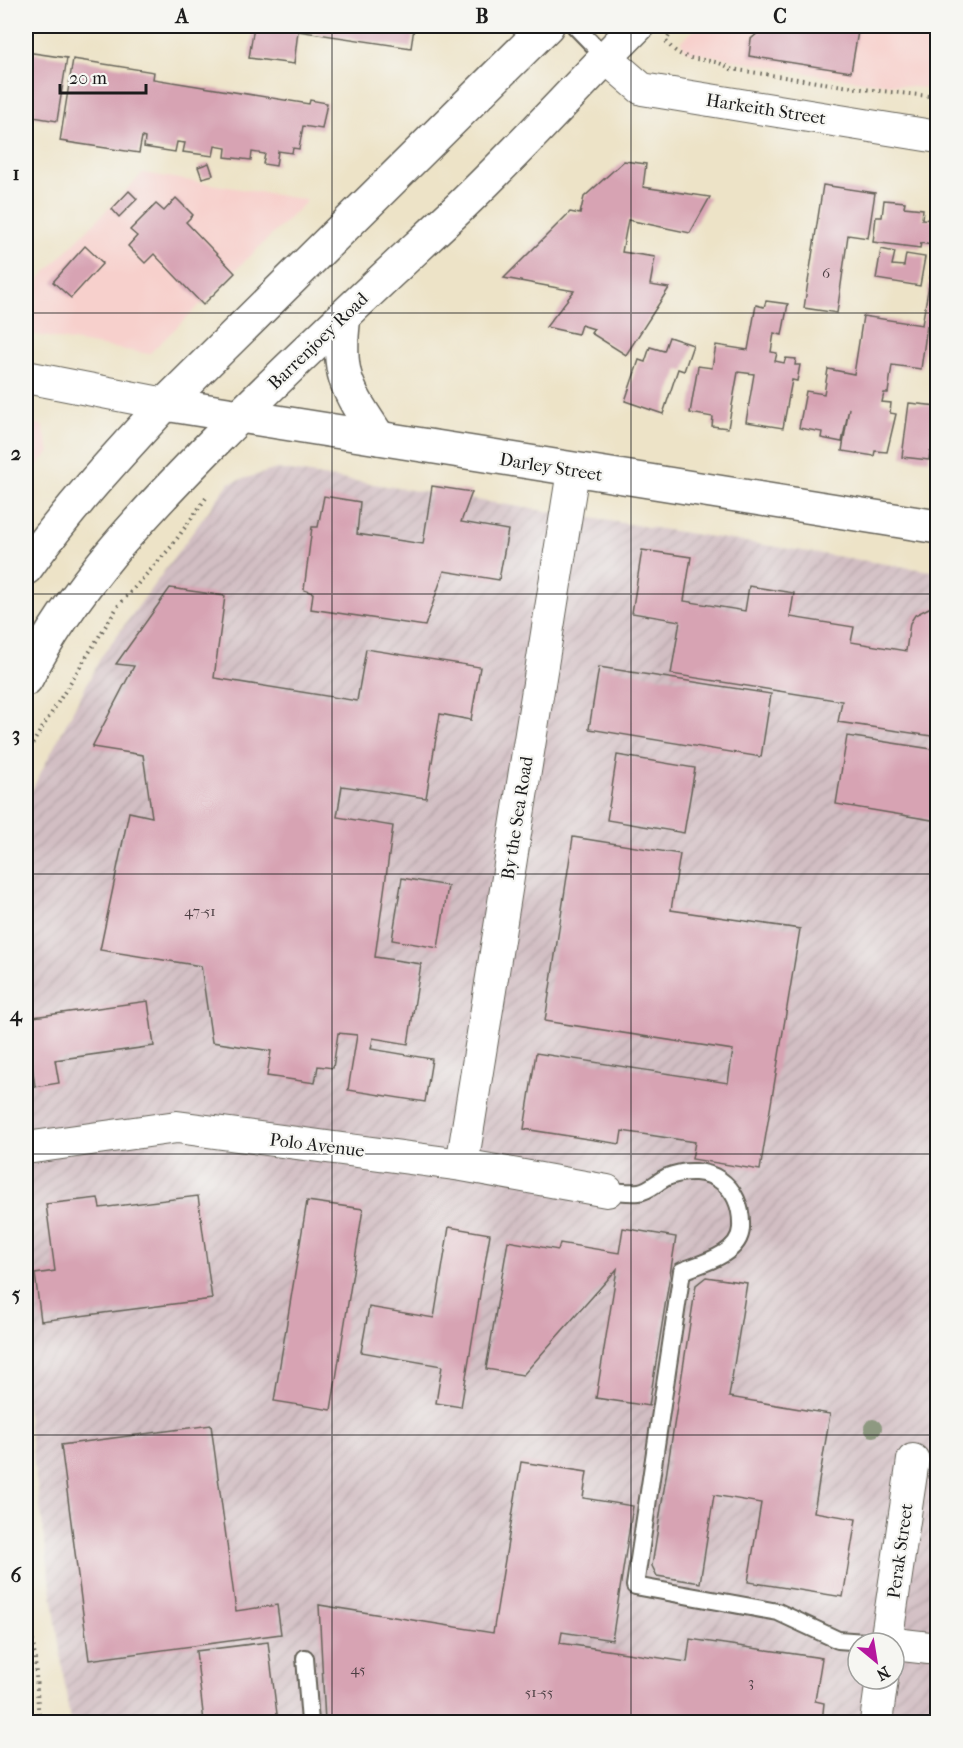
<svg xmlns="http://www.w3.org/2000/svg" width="963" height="1748" font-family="'IM FELL French Canon',serif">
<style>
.built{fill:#f7d0cc}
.industrial{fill:url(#industrial-furrows);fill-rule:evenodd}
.building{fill:#d7a3b3}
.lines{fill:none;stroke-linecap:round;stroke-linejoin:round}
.lane-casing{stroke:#656258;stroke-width:20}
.street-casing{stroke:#656258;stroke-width:34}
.secondary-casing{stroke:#656258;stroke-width:36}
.primary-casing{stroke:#656258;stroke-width:36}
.path{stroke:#656258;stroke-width:4;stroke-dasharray:1.5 4.5;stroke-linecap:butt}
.lane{stroke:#fff;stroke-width:16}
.street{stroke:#fff;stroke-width:32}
.secondary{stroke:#fff;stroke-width:33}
.primary{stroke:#fff;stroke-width:33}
.tree{fill:#8e9981}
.grid{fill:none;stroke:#1c1c1c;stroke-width:1.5;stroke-opacity:0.55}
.labels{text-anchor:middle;stroke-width:4.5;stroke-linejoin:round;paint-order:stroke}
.number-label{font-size:15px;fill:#4b3e42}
.street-label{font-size:18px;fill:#1c1c1c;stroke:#f6f6f2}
.neatline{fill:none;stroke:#1c1c1c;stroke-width:2}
.grid-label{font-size:20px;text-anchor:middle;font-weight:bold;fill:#1c1c1c}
</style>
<defs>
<pattern id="industrial-furrows" width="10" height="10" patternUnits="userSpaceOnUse" patternTransform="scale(1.5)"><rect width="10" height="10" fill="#d2bec3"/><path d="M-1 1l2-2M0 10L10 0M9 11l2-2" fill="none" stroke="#b4a3a7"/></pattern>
</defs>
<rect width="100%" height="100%" fill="#f6f6f2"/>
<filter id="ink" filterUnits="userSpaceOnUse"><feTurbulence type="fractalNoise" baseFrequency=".0167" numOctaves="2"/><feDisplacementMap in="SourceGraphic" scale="12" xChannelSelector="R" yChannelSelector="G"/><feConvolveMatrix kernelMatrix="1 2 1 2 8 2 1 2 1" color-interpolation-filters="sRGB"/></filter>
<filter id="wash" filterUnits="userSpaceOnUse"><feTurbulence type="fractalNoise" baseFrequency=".008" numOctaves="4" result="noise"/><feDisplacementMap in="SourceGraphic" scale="24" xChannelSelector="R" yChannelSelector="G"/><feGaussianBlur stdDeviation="1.35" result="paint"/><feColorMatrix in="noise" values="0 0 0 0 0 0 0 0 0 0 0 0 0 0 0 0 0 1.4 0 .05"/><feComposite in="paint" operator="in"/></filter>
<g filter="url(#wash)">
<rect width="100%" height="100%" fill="#ede3c7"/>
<g class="built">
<path d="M699,26H937V90L824,76L685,51L681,41Z"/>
<path d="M143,173L308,200L149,354L30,334L40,278Z"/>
<path d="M26,422L42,425L50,452L26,476Z"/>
</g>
<path class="industrial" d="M277,469L937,572V1722H70L26,1407V801L101,657L229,483ZM858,1643H894V1679H858Z"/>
<g id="blocks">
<g class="building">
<path d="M124,26H141L140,32L123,29Z"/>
<path d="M254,26H421L420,29L414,28L411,48L298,31L294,64L249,58Z"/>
<path d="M766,26H859L851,72L749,56L751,39Z"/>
<path d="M26,52L67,58L57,121L33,117L35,105L26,104Z"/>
<path d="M73,59L154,72L153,79L309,104L310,100L327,103L322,129L303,126L299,149L293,148L292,153L278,151L276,166L263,164L265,154L252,152L251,160L225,157L226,148L215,146L213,156L183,152L185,143L177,142L175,152L144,147L145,138L142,137L139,153L60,141Z"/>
<path d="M624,161L646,164L643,187L710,197L690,233L628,220L622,252L655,257L650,285L669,288L626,355L591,333L594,329L581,325L578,334L546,327L574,291L504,278L570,212L580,214L584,197Z"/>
<path d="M209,163L213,175L202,178L198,167Z"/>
<path d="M823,185L875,193L868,238L848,235L837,313L804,308Z"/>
<path d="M26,187H30L28,206H26Z"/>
<path d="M129,191L137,199L119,217L112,209Z"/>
<path d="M176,198L193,215L186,222L235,273L203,305L154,254L145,263L128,246L137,236L130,230L156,204L164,211Z"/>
<path d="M884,200L905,202L904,207L923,209L922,219L935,220L932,245L921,243L920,248L873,242L876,217H882Z"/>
<path d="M85,246L103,263L71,298L53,282Z"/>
<path d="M881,249L895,252L892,265L904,266L906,254L925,257L920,286L876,279Z"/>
<path d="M931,273L938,274V328L927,326L921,369L892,365L888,393H884L882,402L891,403L890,413L896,414L887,452L875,451L874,456L842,451L849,408L842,442L821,438L822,432L799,428L806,391L824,394L828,369L854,374L863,316L922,325Z"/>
<path d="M766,301L788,304L782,335L774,333L771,352L777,353L775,361L784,363L786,358L796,359L795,365H800L797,381L792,380L783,428L746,422L754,374L738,372L728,428L712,426L713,417L690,413L698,366L712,368L716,345L748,350L756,305L764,307Z"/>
<path d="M669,337L693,345L684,371L678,369L663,414L625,401L639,360L645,362L650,347L664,351Z"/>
<path d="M909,403L938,406V453L930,452L929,460L902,457Z"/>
<path d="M432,486L472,492L461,522L508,530L499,580L444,571L425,626L311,609L313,593L304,590L312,527H318L324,496L360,502L357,534L423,544Z"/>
<path d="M642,550L691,557L684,601L745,611L749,586L794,593L790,617L854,627L851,642L906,651L910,623L915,615L929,608L937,607L938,737L838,722L842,701L671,674L680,621L632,613Z"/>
<path d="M170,588L225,596L214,678L357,701L366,649L480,667L471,720L440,714L426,798L342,786L337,817L393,826L375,957L421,964L408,1044L373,1038L371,1049L432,1059L425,1102L348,1090L357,1035L338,1033L333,1068L318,1066L315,1083L267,1076L271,1051L212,1042L201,966L100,950L129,812L152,817L143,755L92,747L134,666L116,664Z"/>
<path d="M599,667L771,694L761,757L589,729Z"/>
<path d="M847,736L938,750V821L836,804Z"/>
<path d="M617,755L695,768L684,833L607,820Z"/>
<path d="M573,837L680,854L671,910L800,929L760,1170L692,1159L695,1142L622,1131L620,1144L524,1129L536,1053L728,1083L733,1050L545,1021Z"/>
<path d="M402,878L448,886L438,948L392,940Z"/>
<path d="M148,1001L154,1046L55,1060L59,1083L35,1087L26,1018Z"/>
<path d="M198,1196L212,1299L41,1321L35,1274L55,1271L46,1204L98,1198L100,1208Z"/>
<path d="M307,1201L363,1209L331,1410L274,1401Z"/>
<path d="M449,1227L490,1234L461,1407L436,1403L442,1366L361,1352L369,1307L434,1318Z"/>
<path d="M623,1228L676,1237L649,1406L596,1398L617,1269L523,1375L486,1369L508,1241L558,1250L560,1243L619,1253Z"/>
<path d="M706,1277L747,1283L729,1397L830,1414L814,1512L856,1519L843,1597L748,1582L761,1503L714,1495L700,1583L657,1576L652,1566L696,1285Z"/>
<path d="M211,1425L236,1611L277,1605L281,1634L89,1660L61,1445Z"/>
<path d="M521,1462L587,1472L583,1498L633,1506L612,1640L562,1632L560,1643L687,1662L690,1639L822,1658L815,1701L824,1703L822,1722H325L319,1605L493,1633Z"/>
<path d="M268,1642L278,1722H204L196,1651Z"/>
</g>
</g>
</g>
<g filter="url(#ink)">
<use href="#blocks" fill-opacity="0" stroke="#656258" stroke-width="1.5"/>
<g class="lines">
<defs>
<g id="lane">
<path d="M575,26L605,57"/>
<path d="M607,1191C617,1191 629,1193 639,1192C649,1191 658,1181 667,1177C707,1161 743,1184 741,1228C740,1254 703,1263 682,1271L635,1586L778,1612L838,1640L878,1643"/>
<path d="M305,1658L310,1722"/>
</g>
<g id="street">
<path d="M605,57L642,89L938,137"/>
<path d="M26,377L165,404"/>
<path d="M26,1148L177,1127L462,1165L607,1191"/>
<path d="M462,1165L573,471"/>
<path d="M886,1643L913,1460"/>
<path d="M894,1644L938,1649"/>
<path d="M876,1722L882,1679"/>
</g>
<g id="secondary">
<path d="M344,316C336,375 347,390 379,438"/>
<path d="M240,416L938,527"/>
</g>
<g id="primary">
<path d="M165,404L240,416"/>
<path d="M26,568C68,509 116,457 165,404L547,26"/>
<path d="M26,679C73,587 145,512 217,439C290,365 367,294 443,223C511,160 572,91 637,26"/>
</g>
</defs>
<use href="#lane" class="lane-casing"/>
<use href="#street" class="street-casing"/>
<use href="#secondary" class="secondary-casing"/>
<use href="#primary" class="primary-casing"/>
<g class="path">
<path d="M675,26L666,41C685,68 708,53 731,69L863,89L938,97"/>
<path d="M26,754L118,606L171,547L206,498"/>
<path d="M26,1587L35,1659L39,1722"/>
</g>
<use href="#lane" class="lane"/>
<use href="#street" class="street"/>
<use href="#secondary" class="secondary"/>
<use href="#primary" class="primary"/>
</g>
<circle class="tree" cx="873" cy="1428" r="9"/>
</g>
<path class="grid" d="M332,26V1722M631,26V1722M26,313H938M26,594H938M26,874H938M26,1154H938M26,1435H938"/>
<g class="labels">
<g class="number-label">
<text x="826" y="278">6</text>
<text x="200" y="916">47-51</text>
<text x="358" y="1674">45</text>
<text x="751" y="1687">3</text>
<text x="539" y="1697">51-55</text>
</g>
<g class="street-label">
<text transform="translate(766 109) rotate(9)" y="6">Harkeith Street</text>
<text transform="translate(318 341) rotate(-44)" y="6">Barrenjoey Road</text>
<text transform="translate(551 467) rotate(9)" y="6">Darley Street</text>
<text transform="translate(517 818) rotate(-81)" y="6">By the Sea Road</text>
<text transform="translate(317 1145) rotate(7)" y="6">Polo Avenue</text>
<text transform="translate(900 1551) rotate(-82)" y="6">Perak Street</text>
</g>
</g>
<rect width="963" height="1748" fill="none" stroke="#f6f6f2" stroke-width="66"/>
<g transform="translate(876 1661) rotate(150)"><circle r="28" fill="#f6f6f2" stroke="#9f9f9c" stroke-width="1.5"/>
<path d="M0-4.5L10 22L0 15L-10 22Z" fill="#b5179e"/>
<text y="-9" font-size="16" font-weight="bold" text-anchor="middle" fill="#1c1c1c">N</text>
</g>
<path d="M60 84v9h86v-9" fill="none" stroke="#1c1c1c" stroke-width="3"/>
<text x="69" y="84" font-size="18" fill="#1c1c1c" stroke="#f6f6f2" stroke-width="4.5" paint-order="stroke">20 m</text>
<rect x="33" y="33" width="897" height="1682" class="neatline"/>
<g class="grid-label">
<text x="182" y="23">A</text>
<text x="482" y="23">B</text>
<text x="780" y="23">C</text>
<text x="16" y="180">1</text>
<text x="16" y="460">2</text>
<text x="16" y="741">3</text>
<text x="16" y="1021">4</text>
<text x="16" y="1301">5</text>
<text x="16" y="1582">6</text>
</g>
</svg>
